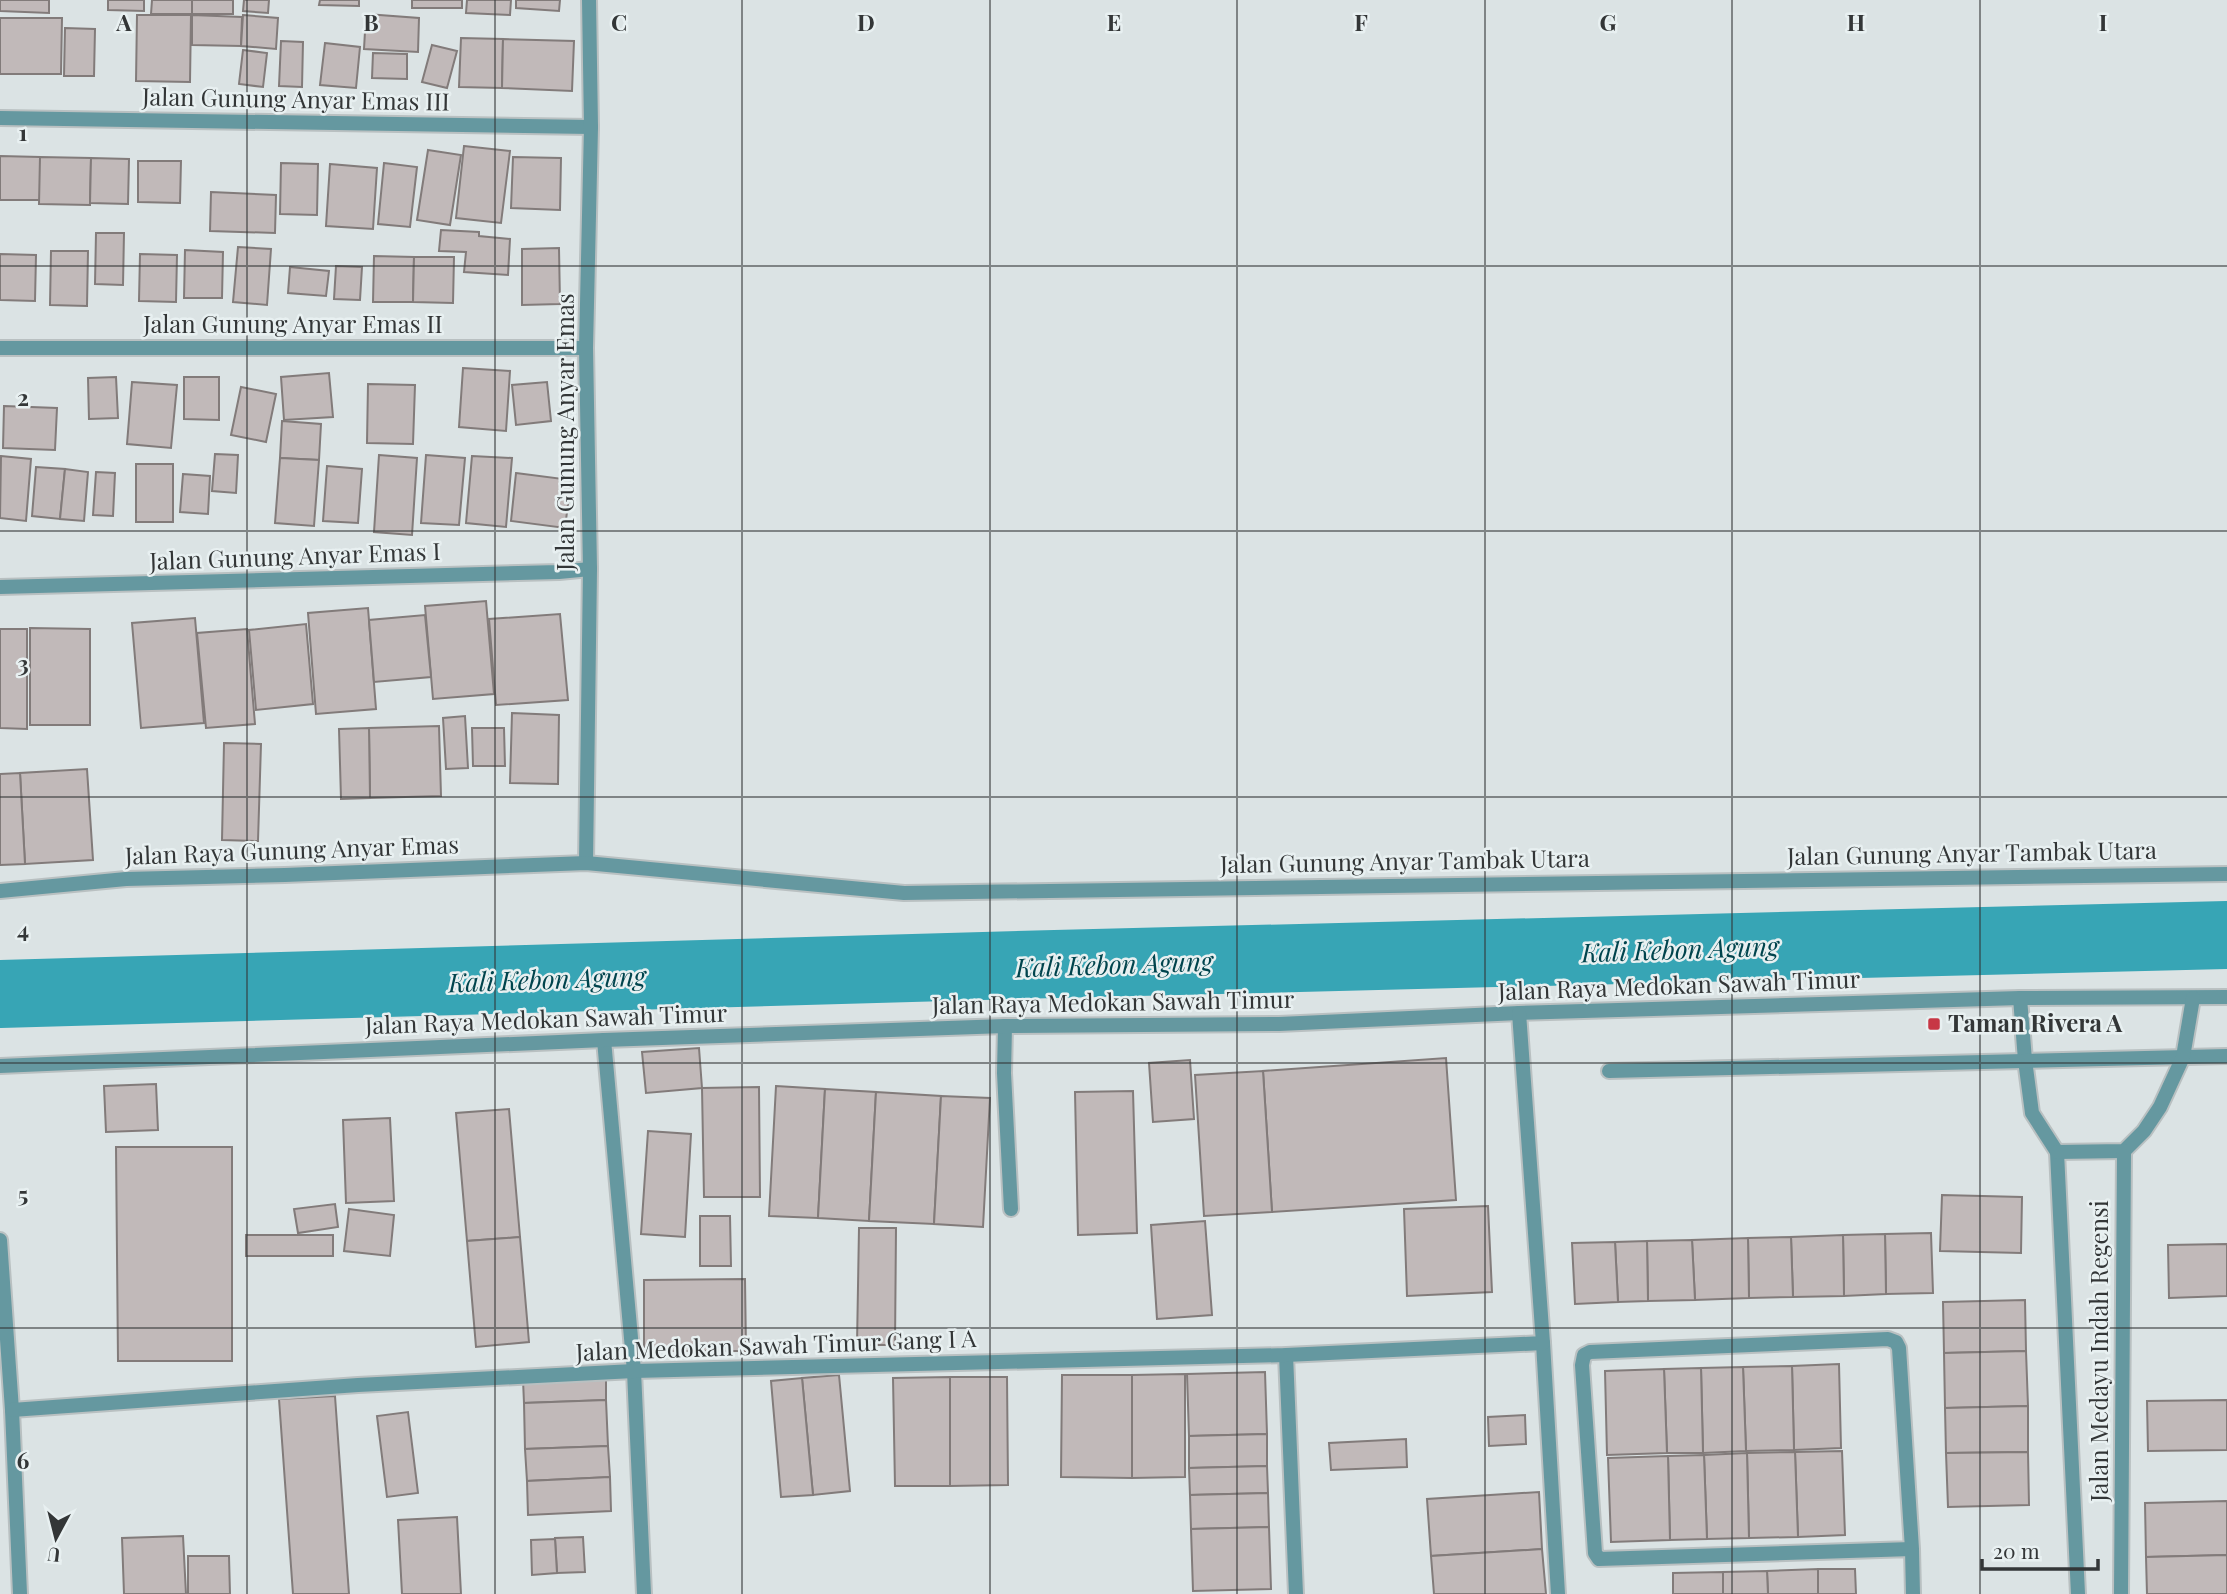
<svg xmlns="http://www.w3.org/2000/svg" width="2227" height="1594" font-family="'Playfair Display',serif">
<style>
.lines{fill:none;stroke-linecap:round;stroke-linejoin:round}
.river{stroke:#37a5b5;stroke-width:68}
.building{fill:#c1b9b9;stroke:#827b7a;stroke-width:2}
.service-casing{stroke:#b9c0c1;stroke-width:18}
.minor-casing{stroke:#b9c0c1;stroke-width:18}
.service{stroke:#6598a0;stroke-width:14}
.minor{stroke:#6598a0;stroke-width:14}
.grid{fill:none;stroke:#333637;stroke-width:2;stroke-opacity:0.55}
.poi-dot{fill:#c73745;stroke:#e8f0f1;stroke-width:2.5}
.labels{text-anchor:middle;stroke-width:5;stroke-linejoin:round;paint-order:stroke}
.street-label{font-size:24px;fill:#333637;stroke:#e8f0f1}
.poi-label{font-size:24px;font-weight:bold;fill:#333637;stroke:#e8f0f1;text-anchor:start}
.water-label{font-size:26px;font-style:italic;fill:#00444d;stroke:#e8f0f1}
.grid-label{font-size:23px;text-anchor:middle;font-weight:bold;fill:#333637;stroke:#e8f0f1;stroke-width:5;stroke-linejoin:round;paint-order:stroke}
</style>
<rect width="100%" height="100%" fill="#dbe3e4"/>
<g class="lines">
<path class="river" d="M0,994L1055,964L2227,935"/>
</g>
<g class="building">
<path d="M0,0H49V13L0,11Z"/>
<path d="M108,0H144V11L108,10Z"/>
<path d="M152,0H192V14H151Z"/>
<rect x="192" y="0" width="41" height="14"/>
<path d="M244,0H269L268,13L243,11Z"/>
<path d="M320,0H359V6L319,5Z"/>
<rect x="412" y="0" width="50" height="8"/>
<path d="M467,0H511L510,15L466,13Z"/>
<path d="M516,0H560L559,11L516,8Z"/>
<path d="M366,14L419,18L418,52L364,49Z"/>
<path d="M137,15H191L190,82L136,81Z"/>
<path d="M192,15L242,17L241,46L192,45Z"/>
<path d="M243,15L278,18L276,49L241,46Z"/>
<path d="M0,18H62L61,74H0Z"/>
<path d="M65,28L95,29L94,76H64Z"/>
<path d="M461,38L503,39L502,88L459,87Z"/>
<path d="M503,39L574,41L572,91L502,88Z"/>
<path d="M281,41L303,42L302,87L279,86Z"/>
<path d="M325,43L360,47L356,88L320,85Z"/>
<path d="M432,45L457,51L447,88L422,82Z"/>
<path d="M243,50L267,53L263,87L239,84Z"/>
<path d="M373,53L407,54V79L372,78Z"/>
<path d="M464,146L510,151L501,223L456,218Z"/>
<path d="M428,150L461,155L450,225L417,220Z"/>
<path d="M0,156L40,157V200H0Z"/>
<path d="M40,157L91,158L90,205L39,204Z"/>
<path d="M513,157L561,158L560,210L511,208Z"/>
<path d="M91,158L129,159L128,204L90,203Z"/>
<path d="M138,161H181L180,203L138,202Z"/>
<path d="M281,163L318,164L317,215L280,214Z"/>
<path d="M384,163L417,167L410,227L378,224Z"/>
<path d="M330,164L377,168L373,229L326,226Z"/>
<path d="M211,192L276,195L275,233L210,231Z"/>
<path d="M441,230L479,232V236L510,239L508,275L464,272L466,252L439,251Z"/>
<path d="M96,233H124L123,285L95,284Z"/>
<path d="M238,247L271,249L267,305L233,302Z"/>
<path d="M559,248L560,304L522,305V249Z"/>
<path d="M185,250L223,252L222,298H184Z"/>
<path d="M51,251H88L87,306L50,305Z"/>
<path d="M0,254L36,255L35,301L0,300Z"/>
<path d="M140,254L177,255L176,302L139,301Z"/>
<path d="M374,256L414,257L413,302H373Z"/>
<path d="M414,257H454L453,303L413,302Z"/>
<path d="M336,266L362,267L360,300L334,299Z"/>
<path d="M290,267L329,271L326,296L288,293Z"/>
<path d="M463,368L510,371L506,431L459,427Z"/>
<path d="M329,373L333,417L284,420L281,377Z"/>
<path d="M116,377L118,418L89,419L88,378Z"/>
<path d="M184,377H219V420L184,419Z"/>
<path d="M132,382L177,385L171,448L127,444Z"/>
<path d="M547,382L551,421L516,425L512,385Z"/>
<path d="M368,384L415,385L413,444L367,443Z"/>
<path d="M241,387L276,394L266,442L231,435Z"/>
<path d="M4,406L57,408L55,450L3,448Z"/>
<path d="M282,421L321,424L319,460L280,458Z"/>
<path d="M215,454L238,455L236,493L212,491Z"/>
<path d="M379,455L417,458L412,535L374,532Z"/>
<path d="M426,455L465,458L459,525L421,523Z"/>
<path d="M1,456L31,459L26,521L0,518Z"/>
<path d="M472,456L512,458L506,527L466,523Z"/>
<path d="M280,458L319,460L314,526L275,523Z"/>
<rect x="136" y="464" width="37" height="58"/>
<path d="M327,466L362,469L358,523L323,521Z"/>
<path d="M36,467L65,469L60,519L32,516Z"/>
<path d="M65,469L88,472L84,521L60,519Z"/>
<path d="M96,472L115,473L113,516L93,515Z"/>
<path d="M516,473L571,480L565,528L511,521Z"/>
<path d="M183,474L210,476L208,514L180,512Z"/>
<path d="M486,601L494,694L433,699L425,606Z"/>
<path d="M368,608L376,709L316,714L308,613Z"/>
<path d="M560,614L568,700L496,705L489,619Z"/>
<path d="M425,615L431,677L374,682L369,620Z"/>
<path d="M195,618L204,723L141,728L132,623Z"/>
<path d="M306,624L313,704L256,710L249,630Z"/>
<path d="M30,628L90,629V725H30Z"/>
<path d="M0,629H27V729L0,728Z"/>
<path d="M247,629L255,724L206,728L197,633Z"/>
<path d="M512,713L559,715L558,784L510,783Z"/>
<path d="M465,716L468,768L446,769L443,718Z"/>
<path d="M439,726L441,796L370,798L369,728Z"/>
<path d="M369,728L370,798L341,799L339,729Z"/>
<path d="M472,728H504L505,766H473Z"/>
<path d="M224,743L261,744L258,841L222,840Z"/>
<path d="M87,769L93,860L25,864L20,773Z"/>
<path d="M20,773L25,864L0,865V774Z"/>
<path d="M699,1048L702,1088L646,1093L642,1052Z"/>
<path d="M1446,1058L1456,1200L1272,1212L1263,1071Z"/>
<path d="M1190,1060L1194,1119L1153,1122L1149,1063Z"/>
<path d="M1263,1071L1272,1212L1204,1216L1195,1075Z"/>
<path d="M156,1084L158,1130L106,1132L104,1086Z"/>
<path d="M776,1086L825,1089L818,1218L769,1216Z"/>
<path d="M759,1087L760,1197H704L702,1088Z"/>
<path d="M825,1089L876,1092L869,1221L818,1218Z"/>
<path d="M1133,1091L1137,1233L1078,1235L1075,1092Z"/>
<path d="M876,1092L941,1096L934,1224L869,1221Z"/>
<path d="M941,1096L990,1098L983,1227L934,1224Z"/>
<path d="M509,1109L520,1237L467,1241L456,1113Z"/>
<path d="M390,1118L394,1201L346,1203L343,1120Z"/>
<path d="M648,1131L691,1134L685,1237L641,1234Z"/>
<path d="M116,1147H232V1361H118Z"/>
<path d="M1942,1195L2022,1197L2021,1253L1940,1251Z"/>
<path d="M335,1204L338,1227L298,1233L294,1209Z"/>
<path d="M1488,1206L1492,1292L1407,1296L1404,1209Z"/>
<path d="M349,1209L394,1215L390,1256L344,1251Z"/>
<path d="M700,1216H730L731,1266H700Z"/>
<path d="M1205,1221L1212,1315L1157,1319L1151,1225Z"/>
<path d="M859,1228H896L895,1345H857Z"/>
<path d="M1931,1233L1933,1293L1886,1294L1885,1234Z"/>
<path d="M1885,1234L1886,1294L1844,1296L1843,1235Z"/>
<rect x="246" y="1235" width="87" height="21"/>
<path d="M1843,1235L1844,1296L1793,1297L1791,1237Z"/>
<path d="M520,1237L529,1342L476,1347L467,1241Z"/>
<path d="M1791,1237L1793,1297L1749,1298L1748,1238Z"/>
<path d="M1748,1238L1749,1298L1695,1300L1692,1240Z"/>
<path d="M1692,1240L1695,1300L1648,1301L1647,1241Z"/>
<path d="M1647,1241L1648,1301L1618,1302L1615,1242Z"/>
<path d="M1615,1242L1618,1302L1575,1304L1572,1243Z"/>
<path d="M2227,1244V1296L2169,1298L2168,1245Z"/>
<path d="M745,1279L746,1351H644V1280Z"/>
<path d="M2025,1300L2026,1351L1944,1353L1943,1302Z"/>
<path d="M2026,1351L2028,1406L1945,1408L1944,1353Z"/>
<path d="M1839,1364L1841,1448L1794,1450L1792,1366Z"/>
<path d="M1792,1366L1794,1450L1746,1451L1743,1367Z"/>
<path d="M1743,1367L1746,1451L1703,1453L1701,1368Z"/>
<path d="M1701,1368L1703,1453H1667L1664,1369Z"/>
<path d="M1664,1369L1667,1453L1607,1455L1605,1371Z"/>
<path d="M1265,1372L1267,1434L1189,1436L1187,1374Z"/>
<path d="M1185,1374V1477L1132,1478V1375Z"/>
<path d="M839,1375L850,1491L813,1495L802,1378Z"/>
<path d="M1062,1375H1132V1478L1061,1477Z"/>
<path d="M606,1377V1400L524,1403L523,1380Z"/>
<path d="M950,1377V1486H895L893,1378Z"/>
<path d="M950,1377H1007L1008,1485L950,1486Z"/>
<path d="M802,1378L813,1495L781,1497L771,1381Z"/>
<path d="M335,1396L349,1594H293L279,1399Z"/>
<path d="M606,1400L608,1446L525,1449L524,1403Z"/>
<path d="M2227,1400V1450L2148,1451L2147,1401Z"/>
<path d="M2028,1406V1452L1946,1453L1945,1408Z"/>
<path d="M408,1412L418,1493L387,1497L377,1416Z"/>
<path d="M1525,1415L1526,1444L1489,1446L1488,1417Z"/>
<path d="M1267,1434V1466L1189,1468V1436Z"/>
<path d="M1406,1439L1407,1467L1331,1470L1329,1443Z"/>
<path d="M608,1446L610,1477L527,1481L525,1449Z"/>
<path d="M1842,1451L1845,1535L1798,1537L1795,1452Z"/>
<path d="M1795,1452L1798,1537L1749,1538L1747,1453Z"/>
<path d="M2028,1452L2029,1505L1948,1507L1946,1453Z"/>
<path d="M1747,1453L1749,1538L1707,1539L1704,1455Z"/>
<path d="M1704,1455L1707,1539L1670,1540L1668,1456Z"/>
<path d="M1668,1456L1670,1540L1611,1542L1608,1458Z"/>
<path d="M1267,1466L1268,1493L1190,1495L1189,1468Z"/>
<path d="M610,1477L611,1511L528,1515L527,1481Z"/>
<path d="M1539,1492L1542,1549L1431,1556L1427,1499Z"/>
<path d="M1268,1493L1269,1527L1191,1529L1190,1495Z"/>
<path d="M2227,1501V1555L2146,1557L2145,1503Z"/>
<path d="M457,1517L461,1594H402L398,1520Z"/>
<path d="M1269,1527L1271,1589L1193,1591L1191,1529Z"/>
<path d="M183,1536L186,1594H124L122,1538Z"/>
<path d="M583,1537L585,1572L557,1573L555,1538Z"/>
<path d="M555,1539L557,1573L532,1575L531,1540Z"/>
<path d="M1542,1549L1546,1594H1434L1431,1556Z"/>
<path d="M2227,1555V1594H2147L2146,1557Z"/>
<path d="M188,1556H229L230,1594H188Z"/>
<path d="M1818,1569H1855L1856,1594H1818Z"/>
<path d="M1818,1569V1594H1768L1767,1571Z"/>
<path d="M1767,1571L1768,1594H1723V1572Z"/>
<path d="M1723,1572V1594H1673V1573Z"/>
</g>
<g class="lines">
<defs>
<g id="service">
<path d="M1005,1026L1004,1073L1011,1209"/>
<path d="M1543,1343L1558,1594"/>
</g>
<g id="minor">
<path d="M0,118L591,127"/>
<path d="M0,348H586"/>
<path d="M0,587L559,572L590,569"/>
<path d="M586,863L590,569L586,348L591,127L589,0"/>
<path d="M0,891L126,879L285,875L586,863L904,893L2227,874"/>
<path d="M2020,998L2025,1060L2032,1113L2057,1152L2078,1594"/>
<path d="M604,1040L634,1371L644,1594"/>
<path d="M0,1066L604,1040L1005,1026L1279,1024L1519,1013L2020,998L2227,997"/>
<path d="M1609,1071L2227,1056"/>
<path d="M2057,1152L2124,1151L2144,1131L2160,1107L2183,1057L2193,998"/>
<path d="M0,1240L12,1410L20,1594"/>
<path d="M1286,1355L1296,1594"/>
<path d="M12,1410L358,1385L634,1371L1286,1355L1543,1343L1519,1013"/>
<path d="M1912,1549L1599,1559L1595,1553L1582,1365L1584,1355L1590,1352L1888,1339L1896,1342L1899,1348L1912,1549L1913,1594"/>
<path d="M2121,1594L2124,1151"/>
</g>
</defs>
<use href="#service" class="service-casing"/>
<use href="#minor" class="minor-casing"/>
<use href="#service" class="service"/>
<use href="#minor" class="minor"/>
</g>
<path class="grid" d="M247,0V1594M495,0V1594M742,0V1594M990,0V1594M1237,0V1594M1485,0V1594M1732,0V1594M1980,0V1594M0,266H2227M0,531H2227M0,797H2227M0,1063H2227M0,1328H2227"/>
<rect class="poi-dot" x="1927" y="1017" width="14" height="14" rx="3.5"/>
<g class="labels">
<g class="street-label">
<text transform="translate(296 100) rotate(1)" y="8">Jalan Gunung Anyar Emas III</text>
<text x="293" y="333">Jalan Gunung Anyar Emas II</text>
<text transform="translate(566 432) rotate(-90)" y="8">Jalan Gunung Anyar Emas</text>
<text transform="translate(295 557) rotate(-2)" y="8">Jalan Gunung Anyar Emas I</text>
<text transform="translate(292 851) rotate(-2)" y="8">Jalan Raya Gunung Anyar Emas</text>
<text transform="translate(1972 854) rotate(-1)" y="8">Jalan Gunung Anyar Tambak Utara</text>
<text transform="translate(1405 862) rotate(-1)" y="8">Jalan Gunung Anyar Tambak Utara</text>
<text transform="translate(1679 986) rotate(-2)" y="8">Jalan Raya Medokan Sawah Timur</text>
<text transform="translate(1113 1003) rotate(-1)" y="8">Jalan Raya Medokan Sawah Timur</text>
<text transform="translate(546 1020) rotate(-2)" y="8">Jalan Raya Medokan Sawah Timur</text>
<text transform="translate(776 1346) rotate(-2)" y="8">Jalan Medokan Sawah Timur Gang I A</text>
<text transform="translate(2100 1351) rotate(-90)" y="8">Jalan Medayu Indah Regensi</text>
</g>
<g class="poi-label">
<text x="1948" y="1032">Taman Rivera A</text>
</g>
<g class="water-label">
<text transform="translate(1680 950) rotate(-2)" y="9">Kali Kebon Agung</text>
<text transform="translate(1114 965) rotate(-2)" y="9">Kali Kebon Agung</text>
<text transform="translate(547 980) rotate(-2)" y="9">Kali Kebon Agung</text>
</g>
</g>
<g class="grid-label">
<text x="124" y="31">A</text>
<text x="371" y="31">B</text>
<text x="619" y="31">C</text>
<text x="866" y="31">D</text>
<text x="1114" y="31">E</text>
<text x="1361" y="31">F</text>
<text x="1608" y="31">G</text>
<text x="1856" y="31">H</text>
<text x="2103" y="31">I</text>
<text x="23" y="141">1</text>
<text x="23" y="406">2</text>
<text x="23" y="672">3</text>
<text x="23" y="938">4</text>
<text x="23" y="1203">5</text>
<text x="23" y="1469">6</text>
</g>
<g transform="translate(56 1538) rotate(187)" stroke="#e8f0f1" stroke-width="5" paint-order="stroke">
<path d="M0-5L12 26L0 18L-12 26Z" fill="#333637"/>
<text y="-10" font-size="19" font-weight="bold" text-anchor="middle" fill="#333637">U</text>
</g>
<path d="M1982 1559v10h116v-10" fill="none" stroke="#333637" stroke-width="3.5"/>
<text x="1993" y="1559" font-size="21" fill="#333637" stroke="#e8f0f1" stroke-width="5" paint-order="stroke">20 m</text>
</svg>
